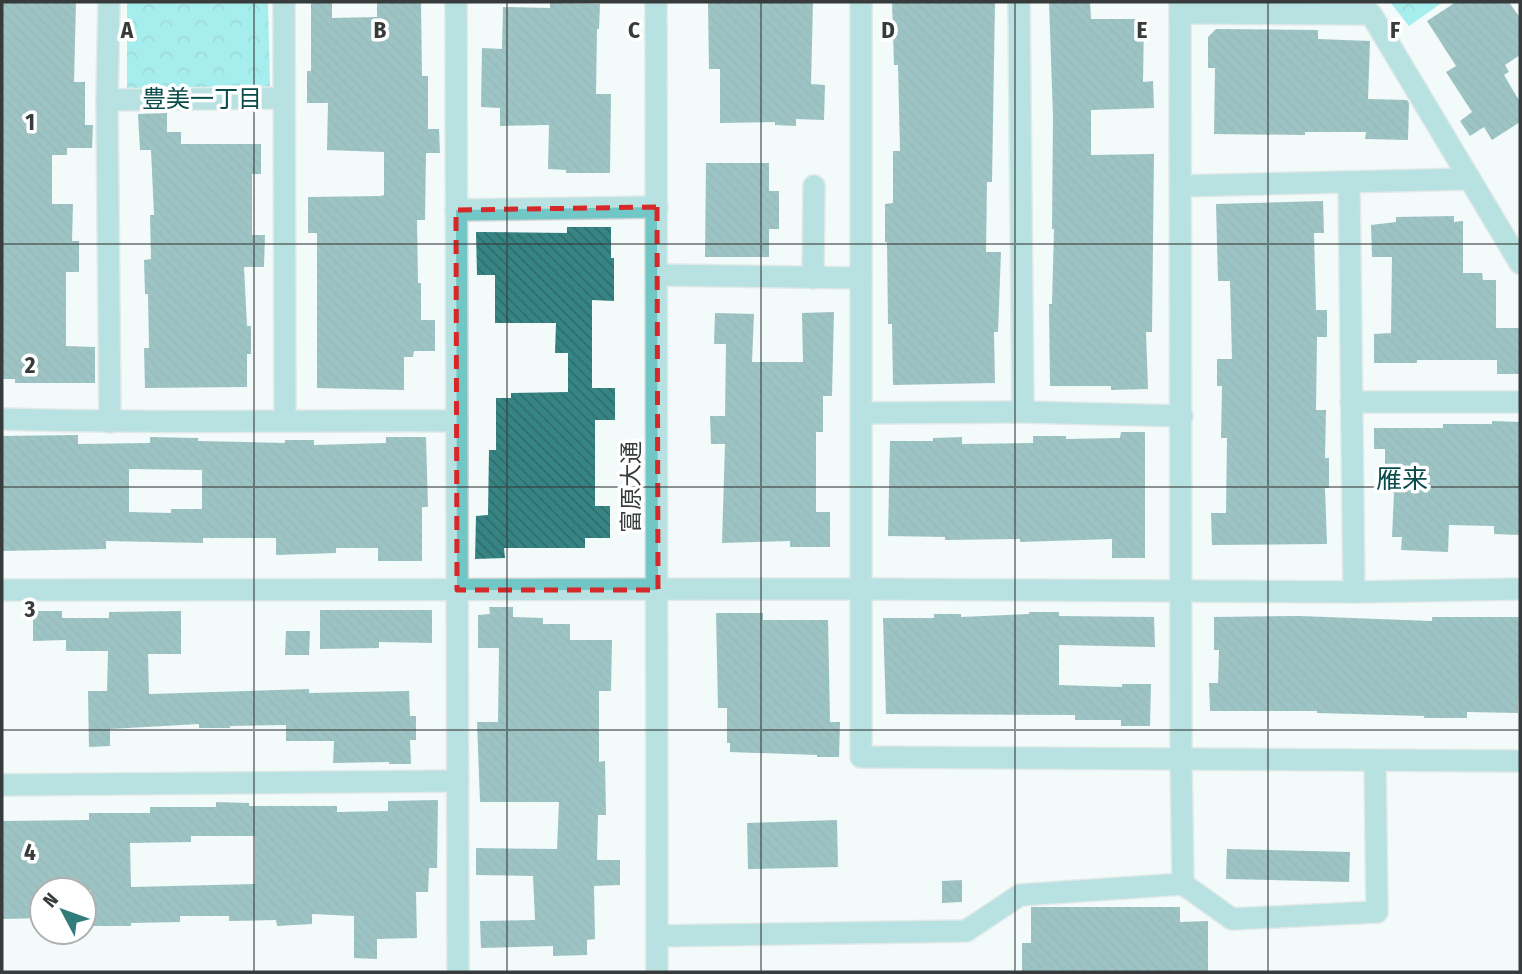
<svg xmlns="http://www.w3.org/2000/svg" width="1522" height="974" font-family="'Fira Sans Condensed','Noto Sans JP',sans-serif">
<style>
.park{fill:url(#park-crowns)}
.building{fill:url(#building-back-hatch);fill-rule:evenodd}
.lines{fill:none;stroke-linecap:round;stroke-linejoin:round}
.minor-casing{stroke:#cdd4d4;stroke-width:24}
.minor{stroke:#71c6c6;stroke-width:21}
.marked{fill:none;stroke:#d62828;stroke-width:5;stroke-dasharray:14 9;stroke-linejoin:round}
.grid{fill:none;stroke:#383b3b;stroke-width:2;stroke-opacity:0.55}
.labels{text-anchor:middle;stroke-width:7;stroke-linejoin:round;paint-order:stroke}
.street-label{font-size:23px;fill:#383b3b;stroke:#fff}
.neighbourhood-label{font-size:24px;fill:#0a4b4b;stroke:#fff}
.quarter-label{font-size:26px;fill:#0a4b4b;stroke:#fff}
.grid-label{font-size:23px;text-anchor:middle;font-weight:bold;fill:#383b3b;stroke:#fff;stroke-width:7;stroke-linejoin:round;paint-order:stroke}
</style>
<defs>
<pattern id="park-crowns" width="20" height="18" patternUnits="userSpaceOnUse" patternTransform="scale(1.75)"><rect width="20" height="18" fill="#4bdddd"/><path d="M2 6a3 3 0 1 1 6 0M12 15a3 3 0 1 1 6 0" fill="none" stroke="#3fb4b4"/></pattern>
<pattern id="building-back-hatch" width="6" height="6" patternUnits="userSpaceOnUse" patternTransform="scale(1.75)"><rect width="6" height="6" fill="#378484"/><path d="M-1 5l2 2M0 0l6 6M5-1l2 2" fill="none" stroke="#2f6d6d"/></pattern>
</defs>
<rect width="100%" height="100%" fill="#f2fafa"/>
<g class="park">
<path d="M127,2H268L270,88H127Z"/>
<path d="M1390,2H1443L1409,26Z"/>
</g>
<g class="building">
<path d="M2,2H76L74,82H85V125H93L92,148H67V155H52V204H73L72,241H79V272H66V346L95,347V383H15V379H2Z"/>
<path d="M311,2H332V18L377,17V2H421L422,76H428V129H439L440,153H426L425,220H417L418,283H421V320H435V351H414L413,357H404V390L317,388V233H308V197L381,196L384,195V152L327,150L328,103H307V71H311Z"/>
<path d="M708,2H813L811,84L825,85L824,120L796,119V126L775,125V122L720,123V69H709Z"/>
<path d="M892,2H995L992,182H987L986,252H1001L998,332H994L995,383L893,385L892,324H888L887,242H885V204L893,203V151H900L898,65H894Z"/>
<path d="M1049,2H1090L1091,19H1144L1143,82L1153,81L1154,108L1091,110V155L1154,154L1152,332H1146L1148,389L1111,390V386H1050L1049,304H1052L1054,229H1052L1053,117Z"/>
<path d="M1456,2H1509L1520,18V55L1505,65L1509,72L1504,75L1520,102V122L1492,140L1484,127L1470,136L1460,121L1472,112L1446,72L1456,66L1427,21Z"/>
<path d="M550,3L600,4L599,29H597L596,94H611L610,173H566V170L548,169L549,125L500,126V108L481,107L482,48L502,49L503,7L550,8Z"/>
<path d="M1216,29L1318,30V39L1370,41L1368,99L1407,100L1409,103L1408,140L1365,139L1366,132H1305V135L1214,134L1215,68H1208V37Z"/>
<path d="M167,113V132H181V144H261V174H252V235H265L264,267H244L247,326H251V354H247V387L145,388L144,348H149L148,294H145L144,260L151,259L150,215H154L151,150H140L138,114Z"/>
<path d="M706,163H769V191H779V229H769V257H705Z"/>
<path d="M1323,201L1324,233H1314L1316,310H1327V337H1317L1316,410H1326L1325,458H1329V488H1325L1327,544L1212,545L1211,513H1226L1227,438H1221L1222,386H1217V359H1232L1230,281H1218L1216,204Z"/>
<path d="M1454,216V222L1463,221V273H1482L1483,280H1496V328H1520V374H1497V360H1417V363H1374V334L1391,333L1392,257H1372L1371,225L1396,222V217Z"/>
<path d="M567,227H611V258H614V301L592,300V388H615V420H595V506H610V538H585V548H504L505,558L475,559L476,516L488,515L489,450H496V398H511V393L568,392V353H555L556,323H495V275H477L476,232L567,233Z"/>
<path d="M834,312L832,396H823V432H816V512H830V547H790V541L722,543L725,444H711L710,416H725L726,344H714L715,313L754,314L752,362H803L802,313Z"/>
<path d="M1492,421L1520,422V535L1494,534V526L1449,525L1448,552L1401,550L1402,537H1392L1394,493H1385V449H1374V428H1443V424H1492Z"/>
<path d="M1121,432H1145V558H1112V539L1020,542V539L945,540V537L888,536L890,441H933V438L962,437V444L1033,443V436H1066V439L1120,438Z"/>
<path d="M78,435V444L150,443V437L198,438V441L285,443V440H314V445L386,443V437H426L428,507H422V561H378V548H336V553L276,555V538H203V543L106,541V549L2,551V436ZM129,469L202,470V509H171V513L129,512Z"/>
<path d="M489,607H513V617L543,618V624H570V640H612L611,691H599V762L605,761L606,815H598L597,860H620V885L594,886L595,939L587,940V955L553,956V946L481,948L480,921L535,920L533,876L476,875V848L557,849L559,802H480L477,722H498L499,648H478V615L490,614Z"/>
<path d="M320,610H432V643L379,642V648L320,649Z"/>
<path d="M33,611H62V618H109V612L181,611V654H148L149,694L309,689V693L409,691L410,716H416V740H410L411,764H389V762L333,763L334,741H286V725L230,726V728H199V724L110,729V746L89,747L88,691H107L108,651H66V640L33,641Z"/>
<path d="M1029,612H1059V616L1154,617L1155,647L1059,645V685L1122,687V684H1151L1150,726H1121V720H1075V715L886,714L883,618H934V614H961V617L1029,614Z"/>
<path d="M716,613H763V620H828L830,722H840L839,757H817V755L730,752V743H727V708H718Z"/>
<path d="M1299,616L1432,621V617H1520L1518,713L1467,712V718H1424V716L1317,713V711H1210L1209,683H1218L1219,650H1214V617Z"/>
<path d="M286,631H310L309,655H285Z"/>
<path d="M438,800L437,868H429L428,892H416L417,938L377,939V959L354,958V916L312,914V924L277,926L276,920L229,921V916H180V922L131,923V926H91V890H42V918L2,919V821L89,820V813H150V807H216V802L249,803V806H337V812L388,811V801ZM191,836H255V884L131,887L130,843L191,842Z"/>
<path d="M837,820L838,867L748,869L747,823Z"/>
<path d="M1227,849L1350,852L1349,882L1226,879Z"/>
<path d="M962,880V902L942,903V881Z"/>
<path d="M1031,907H1180V922L1208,921V972H1022V943H1031Z"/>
</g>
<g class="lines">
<defs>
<g id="minor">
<path d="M109,2L107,100L110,422"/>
<path d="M284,2L285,419"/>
<path d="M456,2L458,972"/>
<path d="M656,2L657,972"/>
<path d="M861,2V757L1520,761"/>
<path d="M1019,2L1023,412"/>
<path d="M1180,13L1371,14L1520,263"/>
<path d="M107,100L282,98"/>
<path d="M1349,182L1354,592"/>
<path d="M1181,186L1470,179"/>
<path d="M456,210L657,207"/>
<path d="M657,275L861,278"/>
<path d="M813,278L814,186"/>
<path d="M1351,402H1520"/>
<path d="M862,413L1023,412L1182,416"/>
<path d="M2,419C153,424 305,420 457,421"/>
<path d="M2,590L862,589L1354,592L1520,589"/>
<path d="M2,785L458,781"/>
<path d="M1183,884L1232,919L1377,912L1375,760"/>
<path d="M657,936L966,931L1020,895L1183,884L1181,759L1180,2"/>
</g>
</defs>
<use href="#minor" class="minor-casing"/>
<use href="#minor" class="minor"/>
</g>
<path d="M0 0H1522V974H0ZM657,207L658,590H457L456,210Z" fill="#f2fafa" fill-opacity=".55" fill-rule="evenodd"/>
<path class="marked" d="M657,207L658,590H457L456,210Z"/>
<path class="grid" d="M254,2V972M507,2V972M761,2V972M1015,2V972M1268,2V972M2,244H1520M2,487H1520M2,730H1520"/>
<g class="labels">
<g class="street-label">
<text transform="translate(631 487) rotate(-90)" y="8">富原大通</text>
</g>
<g class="neighbourhood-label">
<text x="202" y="107">豊美一丁目</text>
</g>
<g class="quarter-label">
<text x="1402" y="488">雁来</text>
</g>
</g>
<g class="grid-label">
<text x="127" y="38">A</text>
<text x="380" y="38">B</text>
<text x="634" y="38">C</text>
<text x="888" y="38">D</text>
<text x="1142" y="38">E</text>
<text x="1395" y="38">F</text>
<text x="30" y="130">1</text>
<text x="30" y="373">2</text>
<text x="30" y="617">3</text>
<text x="30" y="860">4</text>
</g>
<rect width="1522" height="974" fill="none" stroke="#383b3b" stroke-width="7"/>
<g transform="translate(63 911) rotate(311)"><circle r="33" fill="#ffffff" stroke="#afb1b1" stroke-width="2"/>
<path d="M0-5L12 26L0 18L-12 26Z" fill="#337c7c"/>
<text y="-10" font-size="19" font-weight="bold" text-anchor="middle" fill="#383b3b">N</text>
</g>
</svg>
